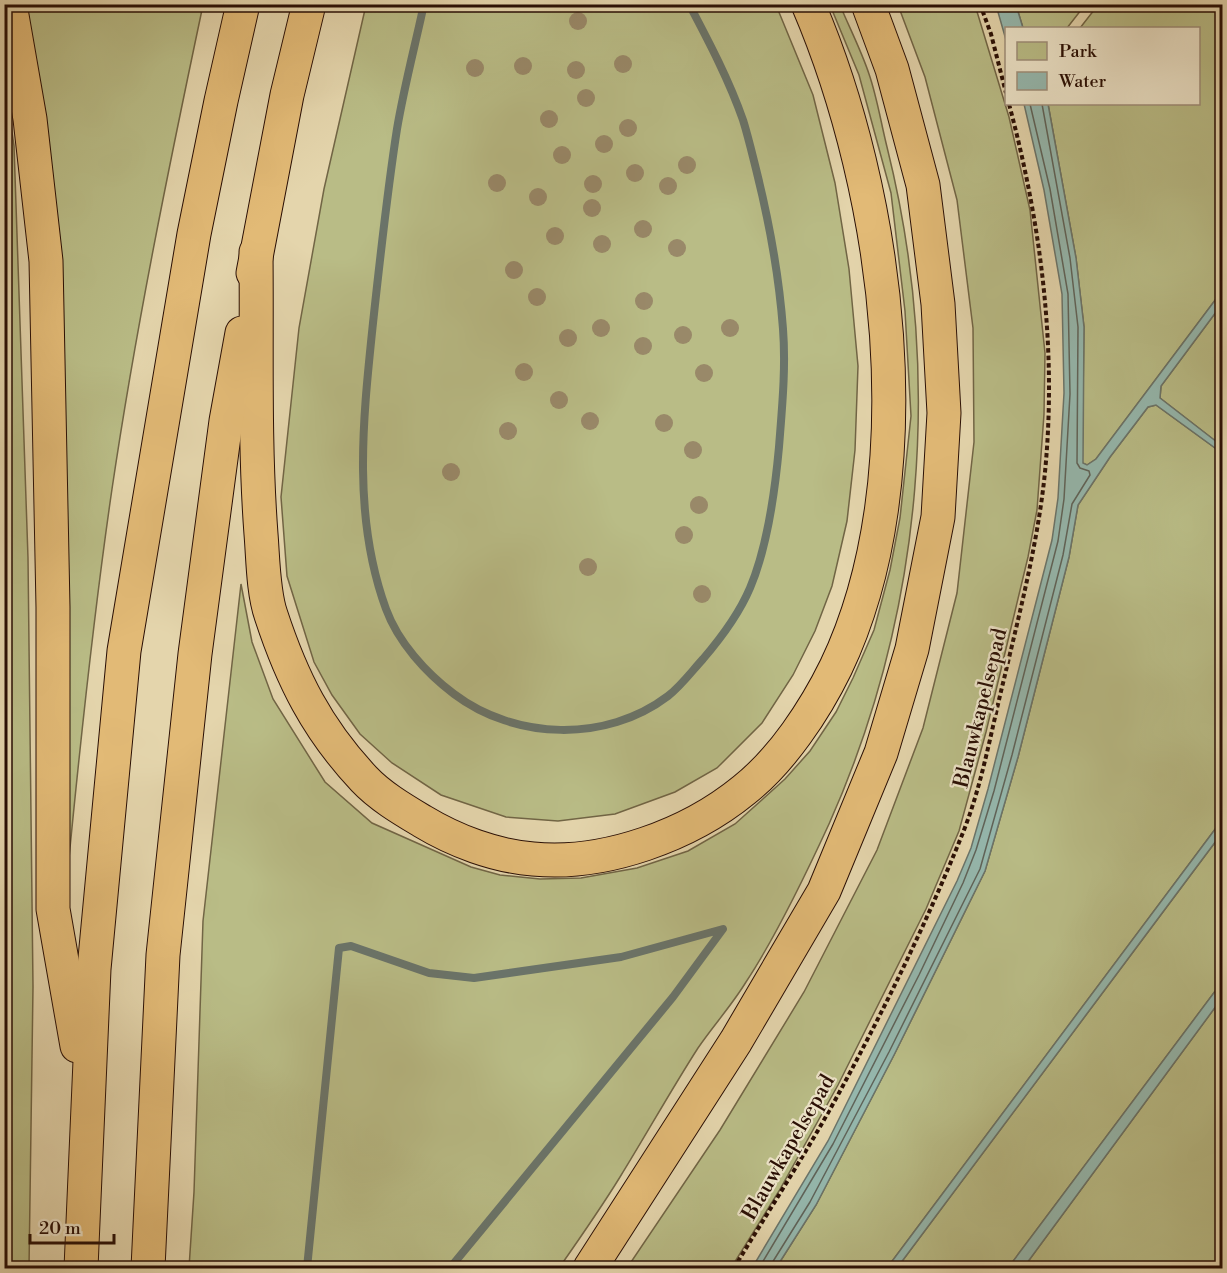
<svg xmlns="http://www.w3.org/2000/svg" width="1227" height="1273" font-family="'Libre Bodoni',serif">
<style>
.green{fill:#b9bc86;stroke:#716545;stroke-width:1.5}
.water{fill:#95b8ae;stroke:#6a746a;stroke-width:1.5}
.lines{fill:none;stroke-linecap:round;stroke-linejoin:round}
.shore{stroke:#5f6359;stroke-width:1.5}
.stream{stroke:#6a746a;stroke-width:8}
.highway-casing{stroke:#290e04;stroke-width:35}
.path{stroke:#290e04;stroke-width:4;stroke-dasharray:4.5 3;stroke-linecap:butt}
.highway{stroke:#e2ba76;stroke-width:33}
.tree{fill:#998969}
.labels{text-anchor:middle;stroke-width:4.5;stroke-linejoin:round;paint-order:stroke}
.street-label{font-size:21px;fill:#290e04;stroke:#ede4c9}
</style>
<rect width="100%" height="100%" fill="#e4d5ac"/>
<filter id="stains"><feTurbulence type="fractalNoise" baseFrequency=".00333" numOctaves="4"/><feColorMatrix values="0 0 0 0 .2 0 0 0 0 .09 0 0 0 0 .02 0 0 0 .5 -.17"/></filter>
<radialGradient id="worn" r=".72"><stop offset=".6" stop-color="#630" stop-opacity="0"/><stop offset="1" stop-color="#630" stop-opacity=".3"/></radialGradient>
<g class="green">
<path d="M25,5H203C169,166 136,327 112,489C94,612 81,735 69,858Z"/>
<path d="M366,5H776L813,95L835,183L849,269L858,366L855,450L847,521L832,586L815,631L793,675L762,723L717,768L675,792L615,814L558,821L506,817L441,795L392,763L360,734L332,695L314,662L287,576L281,497L299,328L324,189Z"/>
<path d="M830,5H840C849,27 861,50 869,74C877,97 881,123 887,147C943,372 924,611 829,824C806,874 777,935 746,982C732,1005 713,1026 698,1048C671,1090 646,1135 620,1177C601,1208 580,1238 559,1268H189L194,1192L203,921L241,584L252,642L273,699L325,782L372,823L471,867L500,875L540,879L581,878L637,868L688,851L735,824L785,779L810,751L836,712L853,678L874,630L890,570L900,518L911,416L905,311L891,193L859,75Z"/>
<path d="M898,5H975L1009,117L1030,210L1045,353L1044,414L1037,510L1028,557L986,732L959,831L926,909L838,1085L779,1191L731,1268H627L720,1130L804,992L877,850L923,728L957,593L974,442L973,328L957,200L925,77Z"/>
<path d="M1016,5V4L1085,5L1067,28H1023Z"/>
<path d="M1098,5H1222V291L1096,459L1087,465L1082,463L1084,327L1076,258L1048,104H1198V28H1080Z"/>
<path d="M5,84L14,146L28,558L33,987L29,1268H4Z"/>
<path d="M1222,304V446L1160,398L1161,386Z"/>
<path d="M1156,405L1222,453V820L887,1268H776L816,1205L894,1055L985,871L1018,757L1069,557L1078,505L1110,457L1148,407Z"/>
<path d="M1222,833V982L1008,1268H897Z"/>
<path d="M1222,998V1268H1023L1024,1267Z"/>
</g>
<g class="water">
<path d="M996,5H1016L1023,28H1006V40Z"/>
<path d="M1024,104H1048L1076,258L1084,327L1083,463L1087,465L1096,459L1222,291V304L1161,386L1160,398L1222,446V453L1156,405L1148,407L1110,457L1078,505L1069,557L1018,757L985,871L894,1055L816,1205L776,1268H752L828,1141L957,881L971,848L988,789L1052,540L1058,498L1064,393L1062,294L1044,190Z"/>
<path d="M1222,820V833L1189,877L897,1268H887Z"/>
<path d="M1222,982V998L1024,1267L1008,1268Z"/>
</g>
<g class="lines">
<g class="shore">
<path d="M759,1268L833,1144L919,975L963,883L976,850L994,791L1058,541L1064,499L1070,394L1068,294L1050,189L1030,104"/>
<path d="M771,1268L772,1263L810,1202L889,1052L980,869L1012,755L1063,555L1072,504L1090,475L1089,471L1080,468L1077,463L1078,327L1070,258L1042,104"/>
</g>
<g class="stream">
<path d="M424,4C415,46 404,87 397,129C387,193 380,258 373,323C363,419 352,516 386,609C398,642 426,673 454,694C515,740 606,743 668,696C681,686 692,671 703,659C721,638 739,614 750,588C767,548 775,491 779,447C782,408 786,368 783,329C779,275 769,221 756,169C752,153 748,136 743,120C729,80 709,42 689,4"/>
<path d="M307,1268L339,948L351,946L429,973L474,978L621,957L723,929L673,997L450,1268"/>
</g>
<defs>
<g id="highway">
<path d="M10,4L30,119L46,261L53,607V909L77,1046"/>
<path d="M256,252C257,346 254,441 261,534C263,558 263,592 271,615C292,679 317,729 364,779C380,796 402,809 422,821C455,841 495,856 533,859C605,866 689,835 744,790C782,760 815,710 836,667C927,477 889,193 808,4"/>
<path d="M253,273L287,95L309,4"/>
<path d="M81,1268L94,969L124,651L194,234L221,101L243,4"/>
<path d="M148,1268L163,955L195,654L226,421L242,333"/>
<path d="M590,1268L736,1041L824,891L881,753L912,649L938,517L944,413L938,304L923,185L892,69L868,4"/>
</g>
</defs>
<use href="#highway" class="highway-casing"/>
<g class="path">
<path d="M980,4L991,34L1006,93"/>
<path d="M734,1268C769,1210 807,1152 839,1093C884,1010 927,922 962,835C982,786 991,731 1004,679C1020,611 1038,542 1045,472C1057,348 1041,224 1009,104"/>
</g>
<use href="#highway" class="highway"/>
</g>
<g class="tree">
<circle cx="578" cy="21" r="9"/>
<circle cx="623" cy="64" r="9"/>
<circle cx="523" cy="66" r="9"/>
<circle cx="475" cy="68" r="9"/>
<circle cx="576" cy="70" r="9"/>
<circle cx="586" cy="98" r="9"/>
<circle cx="549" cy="119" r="9"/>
<circle cx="628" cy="128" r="9"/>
<circle cx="604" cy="144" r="9"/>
<circle cx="562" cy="155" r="9"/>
<circle cx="687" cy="165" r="9"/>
<circle cx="635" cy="173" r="9"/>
<circle cx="497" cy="183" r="9"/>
<circle cx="593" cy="184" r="9"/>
<circle cx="668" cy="186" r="9"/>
<circle cx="538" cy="197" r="9"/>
<circle cx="592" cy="208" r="9"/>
<circle cx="643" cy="229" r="9"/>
<circle cx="555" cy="236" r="9"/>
<circle cx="602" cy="244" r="9"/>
<circle cx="677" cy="248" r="9"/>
<circle cx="514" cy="270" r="9"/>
<circle cx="537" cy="297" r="9"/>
<circle cx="644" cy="301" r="9"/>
<circle cx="601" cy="328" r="9"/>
<circle cx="730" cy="328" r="9"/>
<circle cx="683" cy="335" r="9"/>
<circle cx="568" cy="338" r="9"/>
<circle cx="643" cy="346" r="9"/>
<circle cx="524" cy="372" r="9"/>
<circle cx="704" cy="373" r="9"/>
<circle cx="559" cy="400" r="9"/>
<circle cx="590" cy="421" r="9"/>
<circle cx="664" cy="423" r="9"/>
<circle cx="508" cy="431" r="9"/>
<circle cx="693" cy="450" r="9"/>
<circle cx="451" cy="472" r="9"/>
<circle cx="699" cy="505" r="9"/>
<circle cx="684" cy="535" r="9"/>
<circle cx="588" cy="567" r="9"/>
<circle cx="702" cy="594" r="9"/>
</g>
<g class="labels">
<g class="street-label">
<text transform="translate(980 708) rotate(-76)" y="7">Blauwkapelsepad</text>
<text transform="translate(788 1147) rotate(-60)" y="7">Blauwkapelsepad</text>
</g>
</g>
<rect width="1227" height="1273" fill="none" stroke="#e4d5ac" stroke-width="24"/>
<rect x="6" y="6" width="1215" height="1261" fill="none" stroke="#290e04" stroke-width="3"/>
<rect x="12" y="12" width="1203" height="1249" fill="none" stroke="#290e04" stroke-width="1.5"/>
<rect x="1005" y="27" width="195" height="78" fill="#ede4c9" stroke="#9f8e7a" stroke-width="1.5"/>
<rect x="1017" y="42" width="30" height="18" fill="#b9bc86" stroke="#9f8e7a" stroke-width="1.5"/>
<text x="1059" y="57" font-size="18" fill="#290e04">Park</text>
<rect x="1017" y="72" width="30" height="18" fill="#95b8ae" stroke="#9f8e7a" stroke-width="1.5"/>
<text x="1059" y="87" font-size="18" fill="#290e04">Water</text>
<path d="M30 1234v9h84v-9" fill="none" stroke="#290e04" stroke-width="3"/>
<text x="39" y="1234" font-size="18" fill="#290e04" stroke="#ede4c9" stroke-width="4.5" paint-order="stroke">20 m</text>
<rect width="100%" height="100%" filter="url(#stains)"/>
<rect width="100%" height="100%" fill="url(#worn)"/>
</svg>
